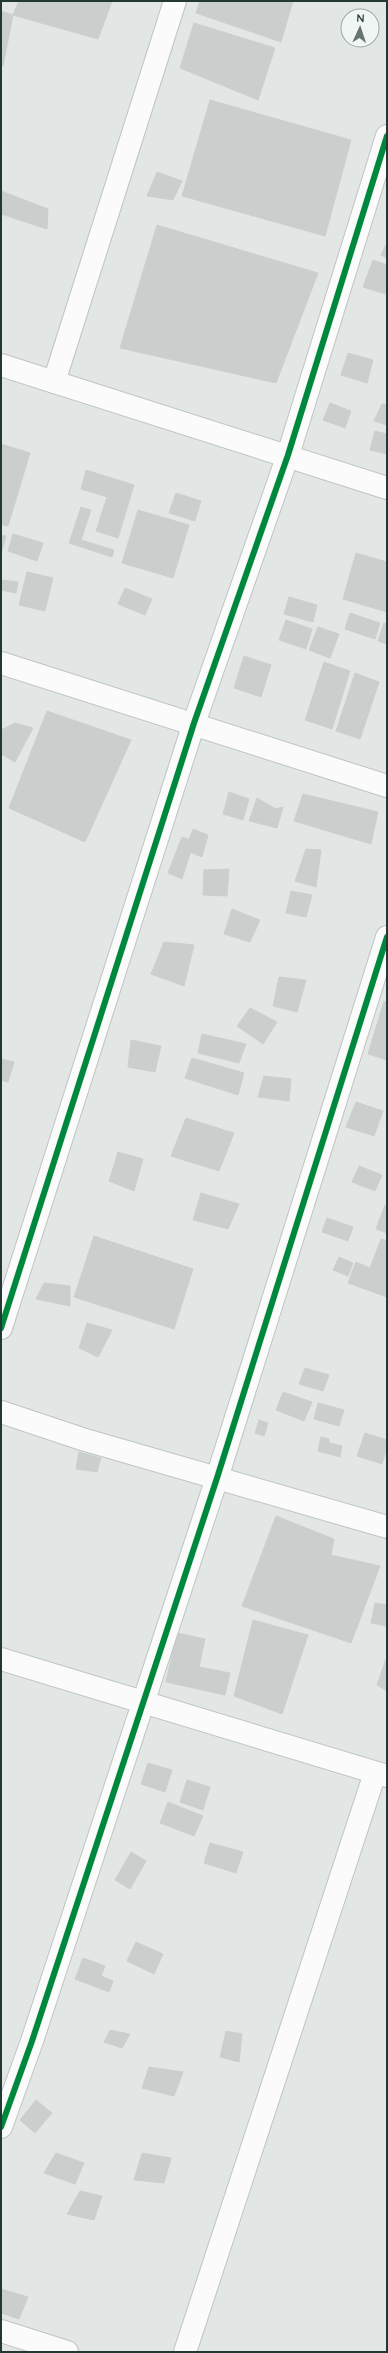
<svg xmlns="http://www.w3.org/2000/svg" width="388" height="2353" font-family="Quicksand,sans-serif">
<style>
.building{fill:#cacecd;stroke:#cbd0ce}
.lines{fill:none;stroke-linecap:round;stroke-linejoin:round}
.minor-casing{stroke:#bfc4c2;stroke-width:24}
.minor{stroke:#fbfbfb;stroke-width:22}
.cycleway-casing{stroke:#f0f6f4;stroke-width:8}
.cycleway{stroke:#00873e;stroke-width:6}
</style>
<rect width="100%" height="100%" fill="#e2e7e5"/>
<g class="building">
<path d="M19,1H112L98,39L13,15Z"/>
<path d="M200,1H293L281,42L196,13Z"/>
<path d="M1,11L13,15L3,66L1,65Z"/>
<path d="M194,23L275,48L258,100L180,68Z"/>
<path d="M210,100L351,140L325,236L182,196Z"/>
<path d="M157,172L182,181L173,200L147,196Z"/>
<path d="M1,191L48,209L47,229L1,214Z"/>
<path d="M157,225L318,273L276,383L120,348Z"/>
<path d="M387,243V258L381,255Z"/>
<path d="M373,260L387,265V287L385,294L363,287Z"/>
<path d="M348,353L373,360L367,383L341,375Z"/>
<path d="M330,403L351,411L345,428L323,420Z"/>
<path d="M382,404H387V425L374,421Z"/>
<path d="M375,431L387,434V454L370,450Z"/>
<path d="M1,444L30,453L8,526L1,524Z"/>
<path d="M86,470L134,485L118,538L96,531L107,497L81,489Z"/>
<path d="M176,493L201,501L195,521L169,513Z"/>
<path d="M81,507L91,510L81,540L114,550L112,557L69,543Z"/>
<path d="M138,510L189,525L173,578L122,563Z"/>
<path d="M13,534L43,543L37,561L8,551Z"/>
<path d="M1,535L6,536L1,553Z"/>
<path d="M356,553L387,562V612L343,599Z"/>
<path d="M27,572L53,578L45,611L19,605Z"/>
<path d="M1,580L18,582L16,593L1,590Z"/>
<path d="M125,588L152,599L145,615L118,604Z"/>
<path d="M289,597L317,605L313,622L284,614Z"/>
<path d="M350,613L380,623L375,639L345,629Z"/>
<path d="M286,620L312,629L306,649L279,640Z"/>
<path d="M384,623L387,624V644L378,641Z"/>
<path d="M318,627L339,634L330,658L309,650Z"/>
<path d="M244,656L271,665L261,697L234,688Z"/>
<path d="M324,662L350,671L332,729L305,720Z"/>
<path d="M355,673L379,682L360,739L336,731Z"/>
<path d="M47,711L131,740L85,842L9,808Z"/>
<path d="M15,723L33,728L15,762L1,754V730Z"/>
<path d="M229,792L249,799L243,820L223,814Z"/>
<path d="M303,794L378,812L371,844L294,821Z"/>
<path d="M257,798L276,809L283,807L277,828L249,821Z"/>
<path d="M193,829L208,835L202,857L185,850Z"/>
<path d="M182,837L194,841L182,879L168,873Z"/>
<path d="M306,849L321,850L316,887L295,881Z"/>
<path d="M229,869L227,896L203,895L204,870Z"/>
<path d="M291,891L312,895L306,917L286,913Z"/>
<path d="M232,909L260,920L250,942L224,934Z"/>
<path d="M164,942L194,945L184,986L151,974Z"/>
<path d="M279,977L306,980L297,1012L273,1006Z"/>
<path d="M384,1001L387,1002V1060L368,1054Z"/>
<path d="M250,1008L277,1022L263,1044L237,1026Z"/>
<path d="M202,1034L246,1044L239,1063L198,1053Z"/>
<path d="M131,1040L161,1046L155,1072L128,1067Z"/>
<path d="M192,1058L244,1073L238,1095L185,1078Z"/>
<path d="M1,1059L14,1062L8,1082L1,1080Z"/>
<path d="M264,1076L291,1079L289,1101L258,1097Z"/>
<path d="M356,1102L383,1111L374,1136L346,1127Z"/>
<path d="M186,1118L234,1133L219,1171L171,1156Z"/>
<path d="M118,1152L143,1159L134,1191L109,1181Z"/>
<path d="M359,1166L382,1175L375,1191L352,1182Z"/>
<path d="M201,1193L239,1204L228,1229L193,1220Z"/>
<path d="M385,1205L387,1206V1233L376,1229Z"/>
<path d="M327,1218L353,1227L348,1241L322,1232Z"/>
<path d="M94,1236L193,1269L174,1329L74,1297Z"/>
<path d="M381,1239L387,1241V1297L348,1283L356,1262L370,1268Z"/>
<path d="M339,1257L353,1263L348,1276L333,1270Z"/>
<path d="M44,1283L70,1286V1306L36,1299Z"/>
<path d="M87,1323L112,1330L98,1357L79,1348Z"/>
<path d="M305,1368L329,1375L323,1391L299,1384Z"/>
<path d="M283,1392L312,1402L304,1421L276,1410Z"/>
<path d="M318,1403L344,1410L339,1426L314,1419Z"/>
<path d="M259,1420L268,1423L264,1436L255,1433Z"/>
<path d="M365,1433L387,1440V1448L382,1464L357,1456Z"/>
<path d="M321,1437L329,1439V1443L342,1446L340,1457L318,1451Z"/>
<path d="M79,1452L101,1458L97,1472L76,1469Z"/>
<path d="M276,1516L334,1539L331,1555L380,1566L351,1643L242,1606Z"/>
<path d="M375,1603L387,1605V1626L371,1623Z"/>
<path d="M253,1620L308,1635L282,1714L234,1696Z"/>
<path d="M177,1633L205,1639L199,1667L230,1673L225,1695L166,1682Z"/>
<path d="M386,1659H387V1691L377,1685Z"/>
<path d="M148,1763L172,1770L165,1792L141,1784Z"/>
<path d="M187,1780L210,1787L203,1810L180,1802Z"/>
<path d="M168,1802L203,1816L194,1836L160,1823Z"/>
<path d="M210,1843L243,1852L236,1873L204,1863Z"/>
<path d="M131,1852L146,1861L130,1889L115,1880Z"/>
<path d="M136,1942L163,1954L154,1974L127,1961Z"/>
<path d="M83,1958L105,1966L101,1976L113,1981L109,1992L75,1979Z"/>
<path d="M110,2030L130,2034L122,2048L104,2042Z"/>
<path d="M226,2031L242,2034L239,2062L220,2057Z"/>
<path d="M149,2067L183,2072L174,2096L142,2088Z"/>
<path d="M36,2100L52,2113L35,2133L20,2120Z"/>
<path d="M56,2153L84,2163L75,2184L44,2173Z"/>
<path d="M142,2153L171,2158L164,2183L134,2180Z"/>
<path d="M80,2191L102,2196L94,2220L67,2214Z"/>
<path d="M1,2289L28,2297L19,2319L1,2313Z"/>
</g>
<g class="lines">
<defs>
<g id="minor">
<path d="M1,365L387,488"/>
<path d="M54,382L175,1"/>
<path d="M1,663L387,786"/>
<path d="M1,1328L194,723L288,455L387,136"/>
<path d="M1,1412L82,1439L387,1527"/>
<path d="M1,1659L387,1776"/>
<path d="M1,2127L32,2041L217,1478L387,937"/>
<path d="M1,2331L67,2352"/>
<path d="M185,2352L375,1773"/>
</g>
</defs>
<use href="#minor" class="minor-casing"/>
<use href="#minor" class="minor"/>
<defs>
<g id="cycleway">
<path d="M1,1328L194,723L288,455L387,136"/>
<path d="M1,2127L32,2041L217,1478L387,937"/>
</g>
</defs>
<use href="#cycleway" class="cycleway-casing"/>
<use href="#cycleway" class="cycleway"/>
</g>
<rect width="388" height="2353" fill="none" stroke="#233833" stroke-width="4"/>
<g transform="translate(360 28) rotate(3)"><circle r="19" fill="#f0f6f4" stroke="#9eaaa7"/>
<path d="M0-3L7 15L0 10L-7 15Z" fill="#667571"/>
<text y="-6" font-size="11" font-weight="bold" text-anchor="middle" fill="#233833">N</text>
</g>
</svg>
